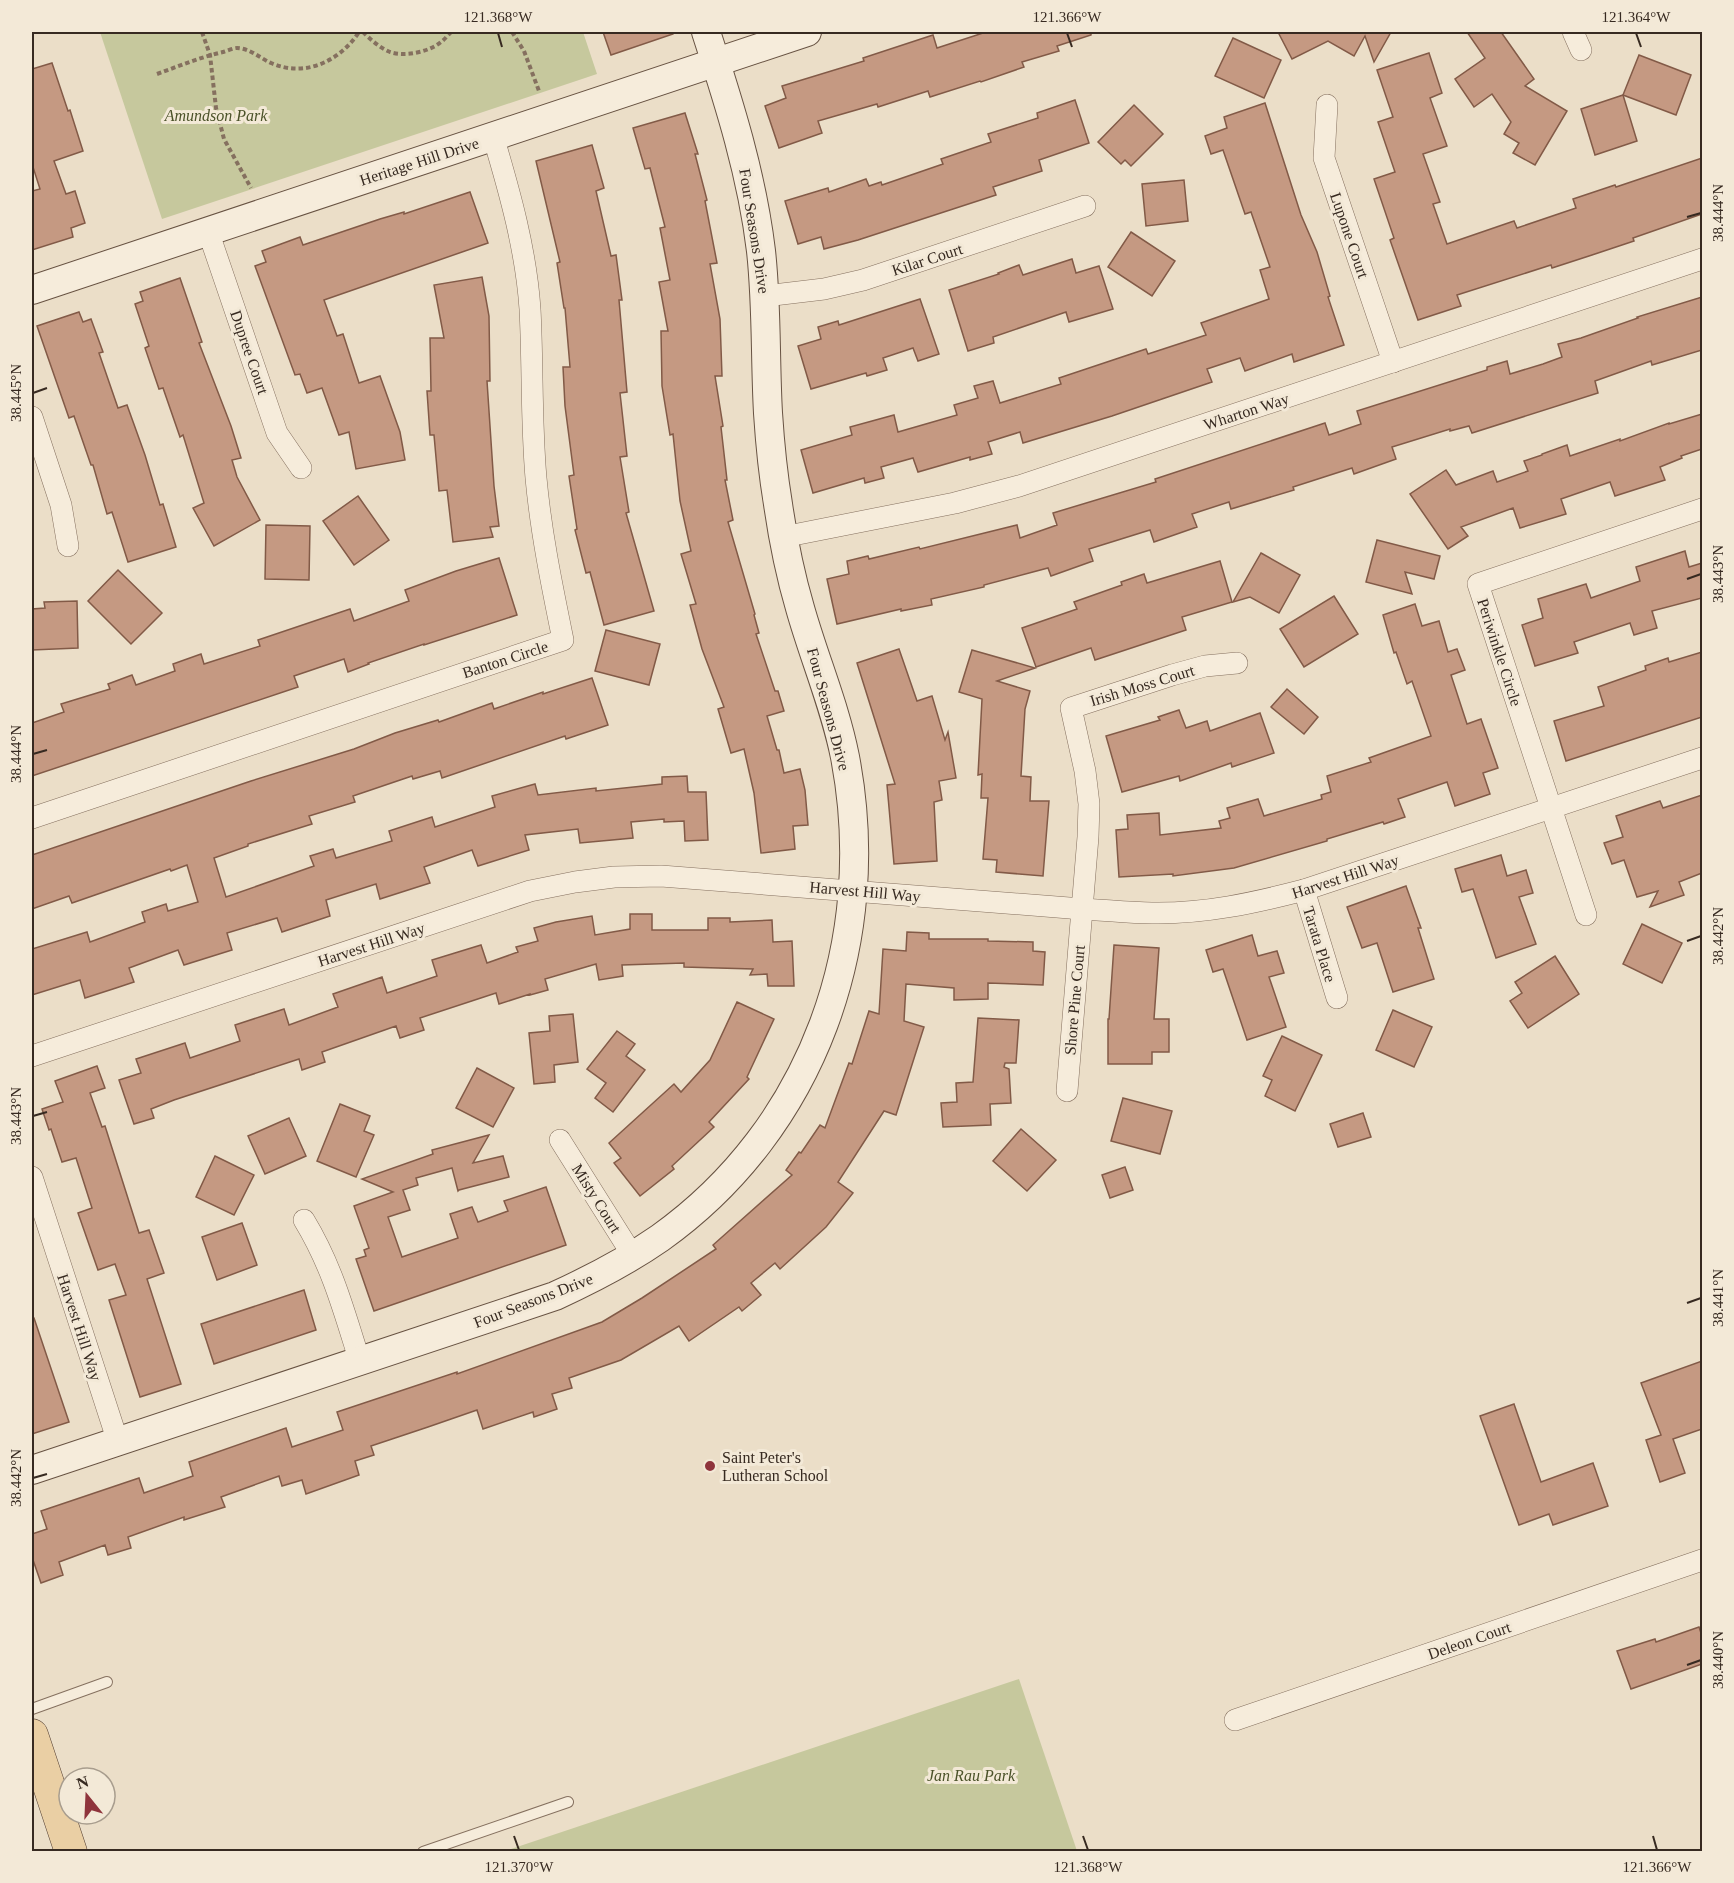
<svg xmlns="http://www.w3.org/2000/svg" width="1734" height="1883" font-family="'Times New Roman',serif">
<style>
.green{fill:#c6c89d}
.building{fill:#c59982;stroke:#825a47;stroke-width:1.5}
.lines{fill:none;stroke-linecap:round;stroke-linejoin:round}
.lane-casing{stroke:#85705f;stroke-width:12}
.street-casing{stroke:#85705f;stroke-width:22}
.secondary-casing{stroke:#675242;stroke-width:30}
.primary-casing{stroke:#543f32;stroke-width:33}
.path{stroke:#85705f;stroke-width:4;stroke-dasharray:4.5 3;stroke-linecap:butt}
.lane{stroke:#f6ecdb;stroke-width:10}
.street{stroke:#f6ecdb;stroke-width:21}
.secondary{stroke:#f6ecdb;stroke-width:28}
.primary{stroke:#eacfa4;stroke-width:32}
.ticks{fill:none;stroke:#372a21;stroke-width:2}
.poi-dot{fill:#8f343c;stroke:#f3e9d7;stroke-width:2}
.labels{text-anchor:middle;stroke-width:6;stroke-linejoin:round;paint-order:stroke}
.park-label{font-size:16px;font-style:italic;fill:#4b5229;stroke:#f3e9d7}
.street-label{font-size:16px;fill:#372a21;stroke:#f3e9d7}
.poi-label{font-size:16px;fill:#372a21;stroke:#f3e9d7;text-anchor:start}
.neatline{fill:none;stroke:#372a21;stroke-width:2}
.ticks-label{font-size:15px;text-anchor:middle;fill:#372a21}
</style>
<rect width="100%" height="100%" fill="#ebdec8"/>
<g class="green">
<path d="M100,32H583L597,74L162,219Z"/>
<path d="M1019,1679L1077,1851H505Z"/>
</g>
<g class="building">
<path d="M603,32H673V34L611,55Z"/>
<path d="M986,32H1091V35L1057,46L1059,51L1022,62L1024,67L981,82L980,81L930,97L928,91L878,107L877,104L818,121L822,133L779,148L765,106L786,98L782,86L864,61L863,58L933,35L937,48Z"/>
<path d="M1278,32H1391L1374,62L1365,36L1354,56L1328,41L1292,59Z"/>
<path d="M1467,32H1501L1534,79L1525,86L1567,111L1535,165L1513,153L1519,143L1504,134L1511,122L1492,94L1474,107L1455,79L1485,58Z"/>
<path d="M1233,38L1281,60L1264,98L1215,76Z"/>
<path d="M1429,53L1442,93L1430,98L1447,146L1423,154L1440,202L1433,204L1447,244L1514,221L1517,228L1576,208L1573,199L1615,185L1616,187L1702,158V214L1633,238L1634,241L1592,255L1552,268L1551,265L1457,295L1461,306L1418,320L1390,240L1394,238L1374,179L1395,172L1378,122L1393,117L1377,70Z"/>
<path d="M1639,55L1691,75L1676,115L1623,95Z"/>
<path d="M52,63L68,111L70,110L83,151L54,161L66,194L75,191L85,223L71,228L73,237L32,250V191L40,189L32,164V69Z"/>
<path d="M1623,95L1637,141L1595,155L1581,109Z"/>
<path d="M1075,100L1089,143L1039,160L1042,171L993,187L996,195L858,240L824,249L821,237L798,244L785,201L828,188L829,192L866,179L869,186L881,182L882,185L943,164L941,159L991,142L988,134L1038,118L1037,113Z"/>
<path d="M1265,103L1301,215L1317,252L1330,296L1328,297L1344,345L1294,362L1292,354L1245,371L1240,358L1207,369L1212,382L1112,416L1023,443L1020,432L988,442L992,454L970,460V457L918,472L913,458L881,467L884,478L865,483L864,478L813,493L801,450L852,435L850,427L894,415L898,432L957,415L954,405L978,398L974,386L993,381L1000,403L1061,384L1059,378L1146,349L1148,354L1206,335L1201,323L1269,299L1260,270L1270,267L1251,212L1245,214L1223,150L1211,154L1205,136L1227,128L1224,117Z"/>
<path d="M1134,105L1163,134L1131,166L1125,160L1121,164L1098,142Z"/>
<path d="M685,113L698,154H695L707,200L705,201L717,263L710,264L720,319L722,376H715L723,426L721,427L727,480H725L733,520L728,522L755,614L754,615L759,633L756,634L775,691H778L784,711L767,716L777,750H779L784,773L800,769L805,790L808,825L793,826L795,849L761,853L754,793L744,749L731,753L718,709L724,707L702,649L690,605L696,604L681,554L691,551L680,501L673,434L670,435L662,386L661,331H668L659,282L670,280L660,228L665,227L650,168L645,169L633,128Z"/>
<path d="M592,145L604,188L596,191L611,256L616,255L622,300H619L627,392L620,393L627,456L620,457L629,512L626,513L654,611L604,625L590,572L586,573L575,530L577,529L569,476L574,475L565,406L563,367H570L565,308H564L557,263L560,262L536,161Z"/>
<path d="M1184,180L1188,221L1146,226L1142,184Z"/>
<path d="M470,192L488,243L324,300L337,336L343,334L359,383L380,376L400,432L405,460L356,469L349,432L339,435L322,388L307,393L300,374L295,375L255,266L266,262L262,251L300,237L303,245L380,219L404,212V214Z"/>
<path d="M1131,232L1175,261L1152,296L1108,267Z"/>
<path d="M1072,259L1076,273L1099,266L1113,309L1069,322L1066,312L993,337L994,343L968,351L949,290L999,274L998,273L1019,265L1023,275Z"/>
<path d="M482,277L489,316L490,381H487L494,486L499,526L490,527L493,537L453,542L447,490L439,491L434,435H430L427,391H431L430,338H444L434,285Z"/>
<path d="M180,278L202,342L199,343L231,426L241,458L232,460L237,477L260,520L214,546L193,508L204,503L183,435L180,437L163,388L159,389L145,348L149,346L135,304L143,301L140,292Z"/>
<path d="M1702,297V350L1652,365L1651,361L1595,381L1598,393L1472,433L1469,426L1450,431V429L1392,447L1396,459L1354,474L1352,468L1293,487L1294,490L1231,509L1229,502L1192,514L1197,527L1154,542L1150,530L1089,549L1093,561L1051,576L1048,568L984,585V587L931,599L932,605L901,611V609L837,624L827,579L849,574L847,561L868,556L869,559L919,547L920,549L1017,525L1020,538L1057,525L1053,513L1156,482L1155,479L1325,423L1329,435L1361,424L1357,411L1487,370V367L1507,361L1510,374L1543,364L1562,357L1558,344L1581,338L1638,318L1637,317Z"/>
<path d="M920,299L939,354L918,361L913,348L883,358L887,370L867,376L866,373L811,389L798,346L821,339L818,327L838,321L839,325Z"/>
<path d="M79,312L83,322L91,319L103,352L99,353L118,408L127,405L145,455L160,505L163,504L176,547L128,562L112,512L107,514L93,465H91L74,416L69,418L37,326Z"/>
<path d="M1702,414V449L1681,456L1682,458L1660,467L1665,480L1615,496L1610,482L1561,499L1566,514L1520,528L1513,508L1461,527L1468,536L1448,549L1410,494L1446,470L1456,485L1493,471L1497,482L1528,471L1524,461L1542,455V454L1567,445L1570,456L1620,439V441L1669,423V424Z"/>
<path d="M358,496L389,540L354,565L323,521Z"/>
<path d="M266,525L310,526L309,580L265,579Z"/>
<path d="M1377,540L1440,556L1434,579L1405,572L1412,594L1366,582Z"/>
<path d="M1685,551L1689,567L1702,563V598L1652,611L1657,628L1634,635L1630,623L1574,642L1578,653L1535,666L1522,625L1543,618L1538,599L1586,584L1591,598L1640,581L1636,567Z"/>
<path d="M1261,553L1300,575L1279,613L1250,597L1233,602Z"/>
<path d="M499,558L517,615L424,645V644L368,663L369,664L348,672L344,659L294,676L298,687L32,776V723L64,712L61,704L110,689L108,684L132,675L136,685L175,671L173,664L201,654L204,664L260,646L258,640L350,609L354,621L409,601L405,590L456,571Z"/>
<path d="M1220,561L1232,602L1182,617L1186,630L1095,660L1091,648L1036,667L1022,628L1077,609L1074,602L1122,585L1121,582L1144,574L1147,583Z"/>
<path d="M118,570L162,613L131,644L88,601Z"/>
<path d="M1334,596L1358,634L1304,667L1280,629Z"/>
<path d="M77,601L78,648L32,650V609L45,608L44,602Z"/>
<path d="M1415,604L1422,626L1439,621L1448,652L1457,649L1465,670L1451,675L1467,724L1481,719L1498,768L1483,773L1490,794L1455,806L1447,782L1398,799L1405,817L1384,824L1383,822L1327,839V841L1234,868L1173,876V874L1119,877L1116,830L1128,829L1127,815L1159,813L1160,835L1221,828L1219,821L1230,818L1227,808L1258,799L1264,816L1322,799L1321,795L1331,792L1327,776L1371,762L1369,758L1431,736L1412,681L1407,684L1396,652L1394,653L1383,615Z"/>
<path d="M606,630L660,644L649,685L595,671Z"/>
<path d="M899,649L917,701L932,696L945,740L948,732L956,778L939,781L942,800L934,802L937,861L894,864L887,785L895,784L857,663Z"/>
<path d="M972,650L1035,668L997,681L1030,691L1025,709L1021,776L1031,777L1030,801H1049L1043,876L996,872L997,860L983,859L988,798H981L982,774L978,775L982,699L959,692Z"/>
<path d="M1702,652V717L1566,761L1554,721L1604,706L1598,687L1646,670L1645,666L1668,658L1669,662Z"/>
<path d="M592,678L608,725L566,739L565,736L442,778L440,771L413,779L412,776L353,796L355,802L309,816L312,824L248,844V846L214,858L226,897L314,866L310,856L333,849L336,858L392,841L389,831L432,817L435,827L495,807L492,796L535,784L538,795L596,788V791L662,784V777L687,776L688,792H706L708,840L685,841L684,821L664,822V819L631,822L633,838L580,843L578,829L525,835L529,850L478,866L472,850L424,867L430,883L380,899L376,884L326,900L330,916L282,932L277,918L227,933L232,950L184,965L178,950L129,968L134,982L116,988L85,998L80,980L32,995V949L87,932L90,942L145,922L142,912L166,904L168,911L198,902L187,865L171,871L170,869L72,903L69,896L32,909V855L251,781L354,749L395,733L438,720L439,722L492,703L494,709L543,692V694Z"/>
<path d="M1287,689L1318,717L1304,734L1271,707Z"/>
<path d="M1179,710L1186,728L1207,721L1210,731L1260,713L1274,753L1232,767L1231,763L1180,781L1179,776L1122,792L1106,736L1160,720L1158,717Z"/>
<path d="M1702,795V873L1679,882L1684,895L1650,907L1658,891L1637,897L1624,860L1612,864L1604,843L1623,837L1616,816L1660,801L1663,808Z"/>
<path d="M1501,855L1507,876L1526,870L1533,893L1519,897L1536,944L1496,958L1473,889L1462,892L1455,869Z"/>
<path d="M1406,886L1421,928H1418L1434,979L1393,992L1377,943L1362,948L1347,907Z"/>
<path d="M630,914H652V930H708V918H730V922L772,920L773,942L792,941L794,986H768L767,974L750,975L753,969L684,967V963L622,965L623,976L599,980L596,964L545,979L548,990L530,995V994L499,1004L496,993L420,1018L424,1030L400,1038L396,1026L322,1052L325,1062L302,1070L299,1059L174,1100L151,1109L154,1118L134,1124L119,1080L141,1073L136,1059L185,1043L190,1058L240,1041L235,1025L284,1009L289,1025L338,1007L333,994L382,977L387,993L437,976L432,960L481,945L487,963L518,952L516,947L538,941L534,928L556,922L592,916L595,935L630,929Z"/>
<path d="M1642,924L1682,943L1662,983L1623,964Z"/>
<path d="M907,932L929,933V939H988V941L1033,942V951L1045,952L1043,985L988,983V999L954,1000V988L906,984L904,1021L924,1027L896,1115L884,1111L838,1182L853,1193L826,1227L780,1269L775,1263L751,1283L761,1295L742,1311L739,1307L689,1341L679,1326L621,1360L569,1378L572,1388L552,1394L557,1409L534,1417L533,1412L483,1429L477,1410L428,1427L371,1446L374,1455L355,1461L359,1475L306,1494L302,1480L282,1486L279,1476L221,1497L225,1507L184,1520V1517L128,1537L131,1548L108,1555L105,1545L59,1562L63,1575L41,1583L32,1557V1534L47,1529L41,1511L139,1478L144,1493L193,1476L189,1462L286,1428L292,1447L343,1430L337,1412L457,1372V1374L602,1322L642,1298L716,1249L713,1245L792,1175L786,1170L799,1152L801,1153L820,1125L825,1128L849,1063L852,1064L869,1011L879,1014L883,949L906,951Z"/>
<path d="M1252,935L1258,956L1277,951L1284,973L1269,977L1286,1027L1247,1040L1223,969L1213,972L1206,950Z"/>
<path d="M1114,945L1159,948L1154,1019H1169V1052H1152V1064H1108V1019H1109Z"/>
<path d="M1555,956L1579,994L1528,1028L1510,1001L1522,993L1515,982Z"/>
<path d="M737,1002L774,1019L747,1077L749,1079L709,1122L714,1127L672,1166L674,1169L640,1196L614,1163L621,1158L609,1143L674,1084L681,1092L710,1060Z"/>
<path d="M1393,1010L1432,1027L1414,1067L1376,1050Z"/>
<path d="M573,1014L578,1062L554,1065L555,1082L534,1084L529,1033L550,1031L549,1016Z"/>
<path d="M978,1018L1019,1020L1016,1063H1005L1004,1067L1009,1069L1011,1103L990,1104L991,1125L943,1127L941,1103L957,1102L956,1083L973,1082Z"/>
<path d="M617,1031L635,1044L626,1056L645,1070L613,1112L595,1098L606,1083L587,1069Z"/>
<path d="M1282,1036L1322,1055L1295,1111L1265,1096L1272,1080L1263,1076Z"/>
<path d="M97,1066L105,1088L90,1093L102,1127L105,1126L139,1233L149,1230L164,1273L147,1279L181,1384L140,1397L109,1300L126,1295L115,1264L98,1270L78,1213L92,1208L76,1158L62,1162L51,1129L49,1130L42,1109L63,1102L55,1081Z"/>
<path d="M477,1068L514,1088L493,1127L456,1108Z"/>
<path d="M1123,1098L1172,1111L1160,1154L1111,1141Z"/>
<path d="M340,1104L370,1116L364,1131L374,1135L356,1177L317,1161Z"/>
<path d="M1363,1113L1371,1137L1338,1147L1330,1124Z"/>
<path d="M289,1118L306,1156L265,1174L248,1136Z"/>
<path d="M1021,1129L1056,1160L1027,1191L993,1161Z"/>
<path d="M489,1135L473,1163L503,1156L509,1177L459,1190L458,1191L452,1168L416,1178L418,1185L403,1190L410,1210L388,1217L402,1257L458,1238L450,1214L472,1207L478,1222L508,1211L504,1201L546,1187L566,1245L374,1311L356,1259L366,1256L364,1250L369,1248L354,1206L393,1192L362,1179L433,1154L432,1150Z"/>
<path d="M215,1156L254,1175L234,1215L196,1197Z"/>
<path d="M1125,1167L1133,1190L1110,1198L1102,1175Z"/>
<path d="M242,1223L257,1265L217,1280L202,1237Z"/>
<path d="M304,1290L316,1330L214,1364L201,1324Z"/>
<path d="M32,1318H34L69,1422L32,1434Z"/>
<path d="M1702,1361V1429L1673,1439L1685,1473L1660,1482L1646,1440L1661,1435L1641,1383Z"/>
<path d="M1514,1404L1541,1482L1593,1463L1608,1506L1553,1525L1549,1514L1519,1525L1480,1416Z"/>
<path d="M1699,1627L1702,1636V1664L1631,1689L1617,1651L1655,1639L1656,1642Z"/>
</g>
<g class="lines">
<defs>
<g id="lane">
<path d="M32,1709L107,1682"/>
<path d="M423,1852L568,1802"/>
</g>
<g id="street">
<path d="M1573,32L1581,50"/>
<path d="M1327,105L1324,158L1393,362"/>
<path d="M208,231L277,433L301,468"/>
<path d="M765,296L824,289L863,280L1085,206"/>
<path d="M32,417L61,505L68,546"/>
<path d="M783,537L955,503L1019,486L1702,259"/>
<path d="M32,818L563,640C552,586 541,533 536,478C531,422 533,366 530,309C526,250 510,193 493,136"/>
<path d="M1304,890L1337,998"/>
<path d="M1586,915L1478,584L1702,509"/>
<path d="M32,1056L530,891L575,882L614,877L661,876L1082,909C1105,910 1129,913 1152,913C1204,914 1254,903 1304,890L1702,758"/>
<path d="M1067,1091L1088,837L1089,804L1085,771L1071,708L1172,675L1205,666L1237,663"/>
<path d="M560,1140L633,1256"/>
<path d="M32,1177L118,1442"/>
<path d="M304,1220C332,1266 344,1311 360,1362"/>
<path d="M1235,1720L1702,1560"/>
</g>
<g id="secondary">
<path d="M32,290L807,32"/>
<path d="M32,1470L555,1296C592,1279 627,1261 660,1238C814,1128 880,940 845,757C835,706 814,658 800,608C790,574 783,539 778,504C773,474 770,444 768,413C765,359 767,305 761,251C752,175 729,103 706,32"/>
</g>
<path id="primary" d="M32,1735L71,1852"/>
</defs>
<use href="#lane" class="lane-casing"/>
<use href="#street" class="street-casing"/>
<use href="#secondary" class="secondary-casing"/>
<use href="#primary" class="primary-casing"/>
<g class="path">
<path d="M202,32L210,55L216,108L224,139L251,188"/>
<path d="M363,32C370,39 380,48 390,52C405,57 429,52 441,42C445,39 448,35 451,32"/>
<path d="M512,32L524,51L539,91"/>
<path d="M157,74C179,66 201,57 223,52C227,51 233,48 237,48C249,48 260,58 271,63C305,78 340,61 359,32"/>
</g>
<use href="#lane" class="lane"/>
<use href="#street" class="street"/>
<use href="#secondary" class="secondary"/>
<use href="#primary" class="primary"/>
</g>
<path class="ticks" d="M498,33L502,47M1067,33L1072,47M1636,33L1641,47M1687,217L1701,213M33,393L47,388M1687,579L1701,574M33,754L47,750M1687,941L1701,936M33,1116L47,1112M1687,1303L1701,1298M33,1478L47,1474M1687,1665L1701,1660M514,1836L519,1850M1083,1836L1088,1850M1653,1836L1657,1850"/>
<circle class="poi-dot" cx="710" cy="1466" r="6"/>
<g class="labels">
<g class="park-label">
<text x="216" y="121">Amundson Park</text>
<text x="971" y="1781">Jan Rau Park</text>
</g>
<g class="street-label">
<text transform="translate(419 161) rotate(-18)" y="6">Heritage Hill Drive</text>
<text transform="translate(755 231) rotate(81)" y="6">Four Seasons Drive</text>
<text transform="translate(1350 235) rotate(71)" y="6">Lupone Court</text>
<text transform="translate(927 259) rotate(-18)" y="6">Kilar Court</text>
<text transform="translate(250 352) rotate(71)" y="6">Dupree Court</text>
<text transform="translate(1246 411) rotate(-18)" y="6">Wharton Way</text>
<text transform="translate(1500 652) rotate(72)" y="6">Periwinkle Circle</text>
<text transform="translate(505 659) rotate(-18)" y="6">Banton Circle</text>
<text transform="translate(1142 685) rotate(-17)" y="6">Irish Moss Court</text>
<text transform="translate(829 709) rotate(75)" y="6">Four Seasons Drive</text>
<text transform="translate(1345 876) rotate(-18)" y="6">Harvest Hill Way</text>
<text transform="translate(865 891) rotate(5)" y="6">Harvest Hill Way</text>
<text transform="translate(371 944) rotate(-18)" y="6">Harvest Hill Way</text>
<text transform="translate(1320 944) rotate(73)" y="6">Tarata Place</text>
<text transform="translate(1074 1000) rotate(-85)" y="6">Shore Pine Court</text>
<text transform="translate(597 1198) rotate(58)" y="6">Misty Court</text>
<text transform="translate(533 1300) rotate(-21)" y="6">Four Seasons Drive</text>
<text transform="translate(80 1327) rotate(72)" y="6">Harvest Hill Way</text>
<text transform="translate(1469 1640) rotate(-19)" y="6">Deleon Court</text>
</g>
<g class="poi-label">
<text x="722" y="1463">Saint Peter's<tspan x="722" dy="18">Lutheran School</tspan></text>
</g>
</g>
<rect width="1734" height="1883" fill="none" stroke="#f3e9d7" stroke-width="66"/>
<g transform="translate(87 1796) rotate(342)"><circle r="28" fill="#f3e9d7" stroke="#a89d8e" stroke-width="1.5"/>
<path d="M0-4.5L10 22L0 15L-10 22Z" fill="#8f343c"/>
<text y="-9" font-size="16" font-weight="bold" text-anchor="middle" fill="#372a21">N</text>
</g>
<rect x="33" y="33" width="1668" height="1817" class="neatline"/>
<g class="ticks-label">
<text x="498" y="22">121.368°W</text>
<text x="1067" y="22">121.366°W</text>
<text x="1636" y="22">121.364°W</text>
<text transform="translate(1718 213) rotate(-90)" y="5">38.444°N</text>
<text transform="translate(16 393) rotate(-90)" y="5">38.445°N</text>
<text transform="translate(1718 574) rotate(-90)" y="5">38.443°N</text>
<text transform="translate(16 754) rotate(-90)" y="5">38.444°N</text>
<text transform="translate(1718 936) rotate(-90)" y="5">38.442°N</text>
<text transform="translate(16 1116) rotate(-90)" y="5">38.443°N</text>
<text transform="translate(1718 1298) rotate(-90)" y="5">38.441°N</text>
<text transform="translate(16 1478) rotate(-90)" y="5">38.442°N</text>
<text transform="translate(1718 1660) rotate(-90)" y="5">38.440°N</text>
<text x="519" y="1872">121.370°W</text>
<text x="1088" y="1872">121.368°W</text>
<text x="1657" y="1872">121.366°W</text>
</g>
</svg>
